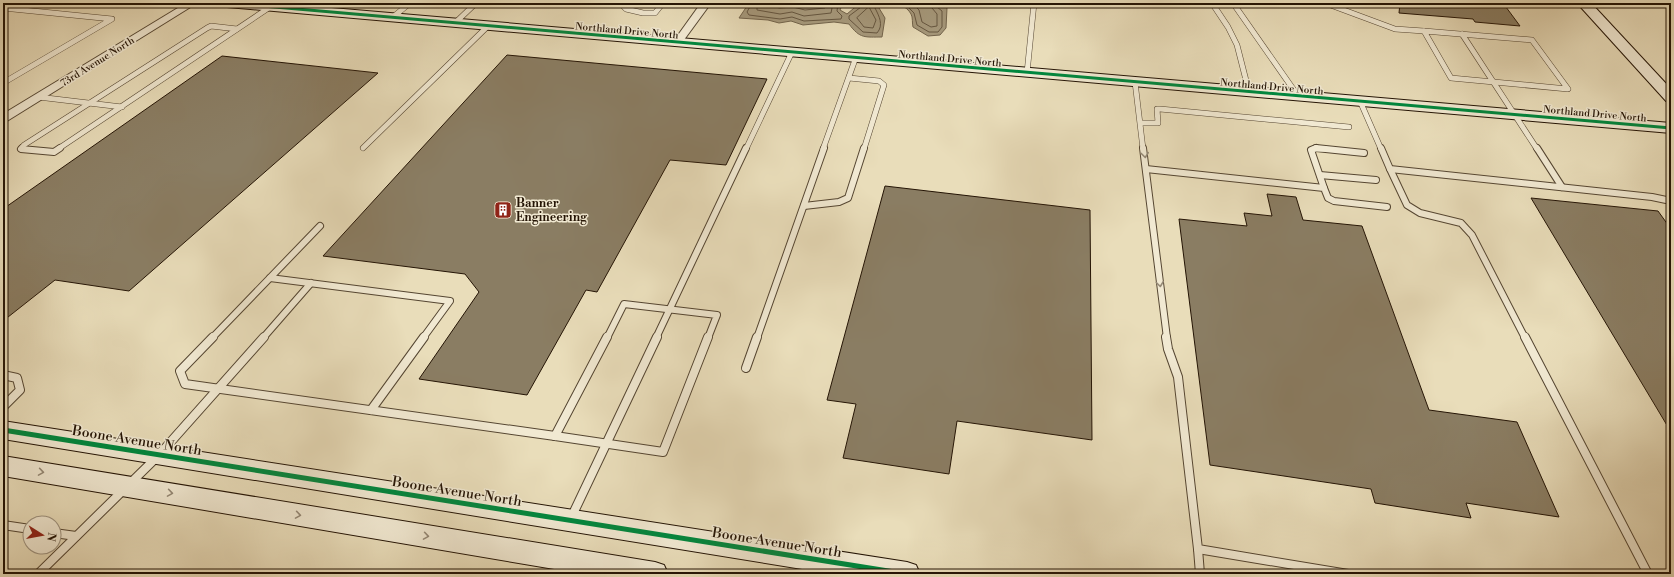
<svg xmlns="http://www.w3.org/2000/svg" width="1674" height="577" font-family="'Libre Bodoni',serif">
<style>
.water{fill:#a6997c;stroke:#72644c}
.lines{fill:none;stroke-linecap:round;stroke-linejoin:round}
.shore{stroke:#655640;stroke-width:1}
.building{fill:#8a7d63;stroke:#241405}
.lane-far2-casing{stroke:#554632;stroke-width:6}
.lane-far1-casing{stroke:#554632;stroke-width:8}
.lane-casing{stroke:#554632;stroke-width:10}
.street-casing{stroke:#554632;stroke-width:2}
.secondary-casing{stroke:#241405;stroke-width:2}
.lane-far2{stroke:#f1e9d2;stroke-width:5}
.lane-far1{stroke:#f1e9d2;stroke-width:6}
.lane{stroke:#f1e9d2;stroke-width:8}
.street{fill:#f1e9d2;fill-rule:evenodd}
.secondary{fill:#f1e9d2;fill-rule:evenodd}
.cycleway-far1-casing{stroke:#f1e9d2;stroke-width:5}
.cycleway-casing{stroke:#f1e9d2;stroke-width:8}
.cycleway-far1{stroke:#00873e;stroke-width:3}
.cycleway{stroke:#00873e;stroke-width:5}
.oneway{stroke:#958976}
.labels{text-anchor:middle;stroke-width:3;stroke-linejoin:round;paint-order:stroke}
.far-street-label{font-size:10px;fill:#241405;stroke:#f1e9d2}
.poi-label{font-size:12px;font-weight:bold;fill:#241405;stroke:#f1e9d2;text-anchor:start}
.near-street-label{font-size:14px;fill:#241405;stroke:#f1e9d2}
</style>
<rect width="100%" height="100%" fill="#e9ddba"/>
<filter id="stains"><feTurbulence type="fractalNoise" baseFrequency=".005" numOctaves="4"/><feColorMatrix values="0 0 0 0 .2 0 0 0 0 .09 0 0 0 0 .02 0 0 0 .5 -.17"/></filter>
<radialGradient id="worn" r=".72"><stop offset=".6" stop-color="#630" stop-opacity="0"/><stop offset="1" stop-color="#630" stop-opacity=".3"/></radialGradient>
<path class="water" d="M749,3H843L840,10L847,14L860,3H937L947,8L946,28L940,35L928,36L913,27C912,24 913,17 911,14C904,2 890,2 879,8L885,18L882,37C865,37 860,39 849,24L834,22L803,25L791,21L779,23L768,20L739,18Z"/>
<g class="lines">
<g class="shore">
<path d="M752,3L747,12L749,15L780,19L792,17L804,21L841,19L842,16L837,11L838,3"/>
<path d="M757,3V10L780,14L792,12L804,16L831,13L833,3"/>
<path d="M763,3L764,5L780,8L793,7L805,10L825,8L827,3"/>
<path d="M862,3L861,7L849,16V19L863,32L877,33C884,25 879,16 875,8L879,3"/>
<path d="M904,3L914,13L917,25L929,32H938L942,27V11L937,7L936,3"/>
<path d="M912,3L919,10L922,22L931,27L937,26V14L932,8L931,3"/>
<path d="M869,7L876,20L873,28L864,27L857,18Z"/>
</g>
</g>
<g class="building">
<path d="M1400,3H1503L1520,26L1475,22L1473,19L1399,13Z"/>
<path d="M507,55L767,79L726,165L670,160L597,292L586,290L527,395L419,379L479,292L465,274L323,256Z"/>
<path d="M222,56L378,73L129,291L55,280L3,321V209Z"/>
<path d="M885,186L1090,210L1092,440L957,421L949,474L843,458L856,404L827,400Z"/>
<path d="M1267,194L1296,197L1303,220L1362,226L1429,410L1517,422L1559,517L1466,503L1471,518L1375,503L1371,489L1210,465L1179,219L1247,226L1244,213L1272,216Z"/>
<path d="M1531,198L1658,211L1671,229V432Z"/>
</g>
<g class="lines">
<defs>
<g id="lane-far2">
<path d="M626,3L624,7L626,9L643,13H655L663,3"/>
<path d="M1212,3L1228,27L1237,45L1249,92"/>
<path d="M1233,3L1298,96"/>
<path d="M1325,3L1395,29L1424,31"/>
<path d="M3,8L112,19L3,83"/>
<path d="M393,17L410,3"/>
<path d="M455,23L476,3"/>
<path d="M1424,31L1532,40L1568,89L1451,78Z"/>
<path d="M1462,34L1537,149"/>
<path d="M1027,73L1034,3"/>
<path d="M849,78L879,81L884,85L864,149"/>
<path d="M1135,82L1143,149"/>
<path d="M38,97L122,107"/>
<path d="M1360,101L1381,149"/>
<path d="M1141,123H1158L1157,109H1160L1349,127"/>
<path d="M363,148L488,26"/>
<path d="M21,149L24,145L207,28L211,26L237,29"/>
<path d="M58,149L276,3"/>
<path d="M746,149L792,52"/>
<path d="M823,149L856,57"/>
<path d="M1313,149H1326"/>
</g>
<g id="lane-far1">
<path d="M22,148L21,149L54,152L60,148"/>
<path d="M1143,148L1167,338"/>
<path d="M1316,148L1311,150L1324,188"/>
<path d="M1316,148L1364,153"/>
<path d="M1381,148L1390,169L1652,197L1671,201"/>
<path d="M1537,148L1562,187"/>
<path d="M1146,169L1324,188L1328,198L1334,201L1387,207"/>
<path d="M1390,169L1407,205L1420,213L1461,223L1472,235L1525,338"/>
<path d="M1320,175L1376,180"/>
<path d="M804,206L839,202L848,198L864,148"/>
<path d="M270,278L450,301L423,338"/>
<path d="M212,338L320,226"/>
<path d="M263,338L311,283"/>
<path d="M607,338L624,304L717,315L708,338"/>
<path d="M656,338L746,148"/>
<path d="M757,338L824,148"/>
</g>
<g id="lane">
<path d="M213,337L180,371L185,384L555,436"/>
<path d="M1166,337L1168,349L1178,377L1198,549L1348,574"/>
<path d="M1525,337L1648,574"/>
<path d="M746,368L757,337"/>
<path d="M3,375L17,378L20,390L3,407"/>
<path d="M371,410L424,337"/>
<path d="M555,436L663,452L708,337"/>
<path d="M555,436L607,337"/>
<path d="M571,518L657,337"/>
<path d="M3,525L30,529"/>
<path d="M54,533L76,536"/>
<path d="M1198,549L1200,574"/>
<path d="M38,574L159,455L264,337"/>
</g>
<g id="street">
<path d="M186,3H197L7,121L3,122V114Z"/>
<path d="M701,3H711L681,44H675L673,42Z"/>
</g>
<g id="secondary">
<path d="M220,3H273L1671,123V133L227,7L222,6Z"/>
<path d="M1577,3H1591L1671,89V103L1666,101Z"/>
<path d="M3,421L907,562L916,565L920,574H833L3,439Z"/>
<path d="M3,456L655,562L664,565L668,574H584L3,476Z"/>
</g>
</defs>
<use href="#lane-far2" class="lane-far2-casing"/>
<use href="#lane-far1" class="lane-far1-casing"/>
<use href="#lane" class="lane-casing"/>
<use href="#street" class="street-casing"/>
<use href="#secondary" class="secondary-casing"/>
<use href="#lane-far2" class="lane-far2"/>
<use href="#lane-far1" class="lane-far1"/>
<use href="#lane" class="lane"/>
<use href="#street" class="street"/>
<use href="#secondary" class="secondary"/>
<defs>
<path id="cycleway-far1" d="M227,3L1671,128"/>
<path id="cycleway" d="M3,430L907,574"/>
</defs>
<use href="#cycleway-far1" class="cycleway-far1-casing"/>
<use href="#cycleway" class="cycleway-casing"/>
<use href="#cycleway-far1" class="cycleway-far1"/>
<use href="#cycleway" class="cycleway"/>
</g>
<defs><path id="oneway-chevron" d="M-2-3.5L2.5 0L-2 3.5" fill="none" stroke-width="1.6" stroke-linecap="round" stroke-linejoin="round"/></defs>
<g class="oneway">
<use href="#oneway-chevron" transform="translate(1145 155) rotate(83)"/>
<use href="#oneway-chevron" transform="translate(1160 284) rotate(83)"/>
<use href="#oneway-chevron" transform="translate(41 472) rotate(9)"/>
<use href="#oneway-chevron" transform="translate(170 493) rotate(9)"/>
<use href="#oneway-chevron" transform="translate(298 515) rotate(9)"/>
<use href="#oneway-chevron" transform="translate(426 536) rotate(9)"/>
</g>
<defs>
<symbol id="building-square" viewBox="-11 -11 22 22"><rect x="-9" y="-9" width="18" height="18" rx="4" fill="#8f2418" stroke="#f1e9d2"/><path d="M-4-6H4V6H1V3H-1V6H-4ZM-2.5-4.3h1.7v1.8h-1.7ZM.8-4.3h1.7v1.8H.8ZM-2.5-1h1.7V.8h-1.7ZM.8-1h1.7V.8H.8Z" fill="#fff"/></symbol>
</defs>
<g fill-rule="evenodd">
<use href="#building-square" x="493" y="200" width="20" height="20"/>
</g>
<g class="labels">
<g class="far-street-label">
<text transform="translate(627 30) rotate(5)" y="4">Northland Drive North</text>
<text transform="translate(950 58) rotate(5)" y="4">Northland Drive North</text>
<text transform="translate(97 61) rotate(-32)" y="4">73rd Avenue North</text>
<text transform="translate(1272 86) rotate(5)" y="4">Northland Drive North</text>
<text transform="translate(1595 113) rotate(5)" y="4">Northland Drive North</text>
</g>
<g class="poi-label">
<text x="516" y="207">Banner<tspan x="516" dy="14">Engineering</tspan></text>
</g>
<g class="near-street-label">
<text transform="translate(137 440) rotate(9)" y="5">Boone Avenue North</text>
<text transform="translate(457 491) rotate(9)" y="5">Boone Avenue North</text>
<text transform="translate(777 542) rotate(9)" y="5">Boone Avenue North</text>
</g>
</g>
<rect width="1674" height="577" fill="none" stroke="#e9ddba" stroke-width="16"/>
<rect x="4" y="4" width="1666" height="569" fill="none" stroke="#241405" stroke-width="2"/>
<rect x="8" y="8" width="1658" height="561" fill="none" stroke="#241405"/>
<g transform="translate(42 535) rotate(101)"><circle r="19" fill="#f1e9d2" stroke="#9f9480"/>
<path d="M0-3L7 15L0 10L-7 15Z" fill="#8f2418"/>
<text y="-6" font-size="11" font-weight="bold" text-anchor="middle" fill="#241405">N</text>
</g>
<rect width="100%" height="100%" filter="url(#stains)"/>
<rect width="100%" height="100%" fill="url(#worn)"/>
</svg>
